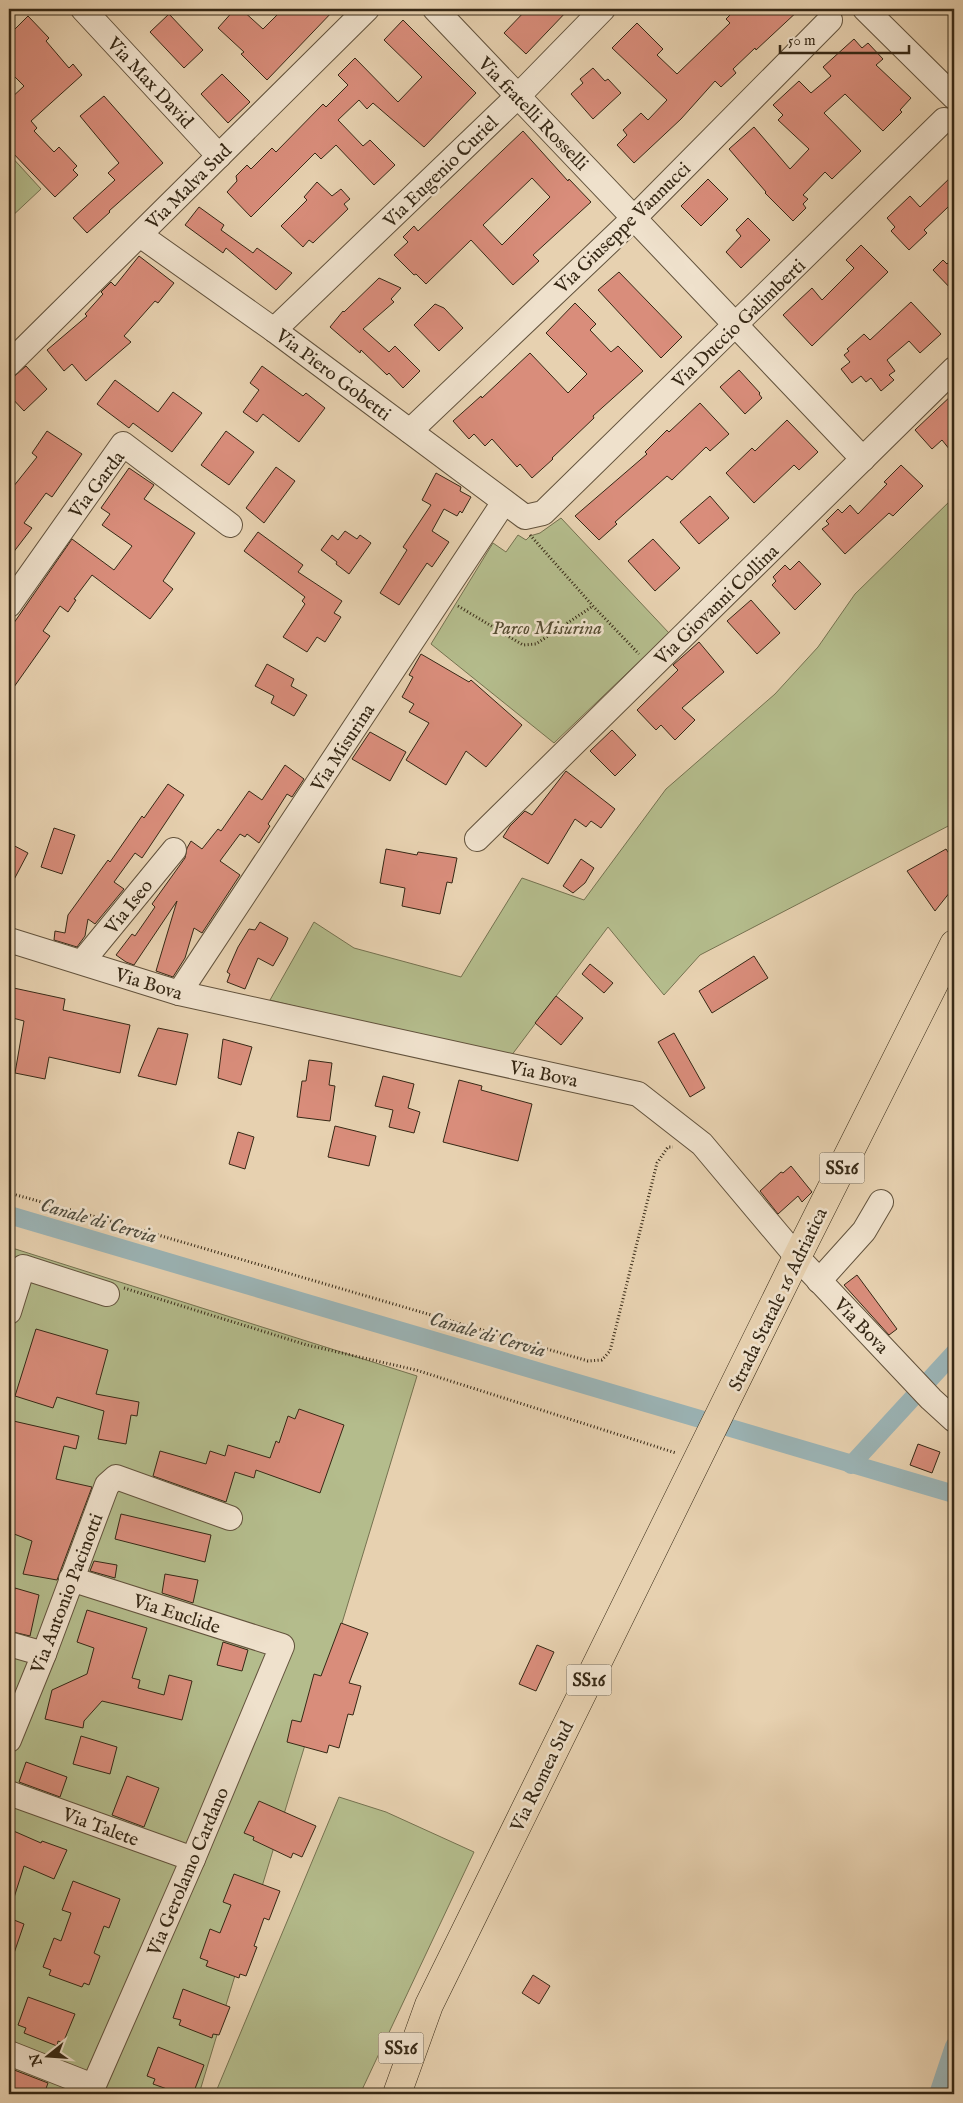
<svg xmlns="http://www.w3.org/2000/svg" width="963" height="2103" font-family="'IM FELL English',serif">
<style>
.green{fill:#b4bc8c;stroke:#757250}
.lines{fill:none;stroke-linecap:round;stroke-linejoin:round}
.canal{stroke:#9bb4b6;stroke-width:18}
.building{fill:#d98d7b;stroke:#362815;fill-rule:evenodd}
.minor-casing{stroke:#62523c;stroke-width:26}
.major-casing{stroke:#362815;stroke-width:29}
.path{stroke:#362815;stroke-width:3;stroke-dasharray:1 2.5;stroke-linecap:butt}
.minor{stroke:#efe1cc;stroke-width:24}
.major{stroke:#e7d1b0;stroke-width:28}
.labels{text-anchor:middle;stroke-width:5;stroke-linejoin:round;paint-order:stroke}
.shield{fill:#efe1cc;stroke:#6e604c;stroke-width:1}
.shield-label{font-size:18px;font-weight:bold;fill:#362815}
.street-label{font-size:19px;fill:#362815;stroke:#efe1cc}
.park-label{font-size:19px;font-style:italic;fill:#564d33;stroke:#efe1cc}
.water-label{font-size:20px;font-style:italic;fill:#4f4b3d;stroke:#efe1cc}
</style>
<rect width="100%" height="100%" fill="#e7d1b0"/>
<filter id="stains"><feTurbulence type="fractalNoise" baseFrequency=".004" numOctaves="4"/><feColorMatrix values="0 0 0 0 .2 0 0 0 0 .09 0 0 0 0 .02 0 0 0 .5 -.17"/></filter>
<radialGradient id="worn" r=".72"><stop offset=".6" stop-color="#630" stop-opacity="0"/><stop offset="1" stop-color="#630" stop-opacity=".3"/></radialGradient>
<g class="green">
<path d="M9,154L41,189L9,219Z"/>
<path d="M954,497V823L700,955L664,995L608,927L508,1060L270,1000L314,922L354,948L461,977L522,878L584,900L666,789L775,694L818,647L855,594Z"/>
<path d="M561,518L669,633L554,743L431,644L493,543L506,552L518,535L526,540L530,536L540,533Z"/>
<path d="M9,1247L417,1376L199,2094H9Z"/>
<path d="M339,1797L386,1812L474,1852L360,2094H215Z"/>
</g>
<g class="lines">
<g class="canal">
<path d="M9,1215L954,1494"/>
<path d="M851,1465L954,1353"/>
<path d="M938,2094L954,2046"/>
</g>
</g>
<g class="building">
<path d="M235,9H241L263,29L283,9H335L267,80L241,54L244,52L218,28Z"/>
<path d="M527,9H569L526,54L504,33Z"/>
<path d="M736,9H800L756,50L755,48L733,69L736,73L721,87L715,81L681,119L634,163L617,145L627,135L623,130L641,113L648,120L667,100L612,48L637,23L663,49L657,55L677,74L730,23L726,19Z"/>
<path d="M169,14L203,50L184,68L150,32Z"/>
<path d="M28,16L49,38L46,41L69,68L73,64L82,75L31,121L37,128L34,131L54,152L59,147L77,166L73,170L78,175L55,197L9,149V100L24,86L9,71V35Z"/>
<path d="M403,20L476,93L424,147L373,103L367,109L359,100L338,120L363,146L370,140L395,165L374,185L336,145L321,159L315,153L251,217L227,192L237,181L236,176L247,165L251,169L272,148L276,152L323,104L326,107L348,85L338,75L355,58L398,102L422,77L384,40Z"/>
<path d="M854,39L862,48L868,43L883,59L876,65L911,98L900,110L902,112L883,131L845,94L824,113L861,151L832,179L825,172L803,195L808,199L803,204L806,208L793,221L765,193L766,192L729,149L754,127L790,169L809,149L778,120L783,115L773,105L799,81L811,93L831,76L823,67Z"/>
<path d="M593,68L605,81L608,79L621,93L593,119L571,94L583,83L580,79Z"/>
<path d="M222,74L250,102L228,123L201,94Z"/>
<path d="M104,96L163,163L109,211L110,212L87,233L73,218L115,180L108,173L119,163L80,116Z"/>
<path d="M523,131L568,181L569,179L591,202L533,255L539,261L513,285L471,240L426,284L416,274L414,275L394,255L408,242L403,237L414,226L418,231ZM532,178L550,197L502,245L483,225Z"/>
<path d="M954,174V214L948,207L924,230L927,233L909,250L891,231L895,227L887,218L910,196L920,207Z"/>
<path d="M708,179L728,199L701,226L681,206Z"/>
<path d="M317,182L332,196L341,189L350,199L344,204L348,209L313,243L309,240L303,247L281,226L307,200L304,197Z"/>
<path d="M199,207L224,225L221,230L253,253L257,248L292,273L276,290L226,248L223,253L185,225Z"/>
<path d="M748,218L770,240L741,268L726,252L741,236L736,230Z"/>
<path d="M861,245L888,272L812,346L783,315L812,288L822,300L854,268L846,260Z"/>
<path d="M139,256L174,283L158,303L155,301L124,336L131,342L86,381L72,364L64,371L47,350L87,316L85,314L103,294L101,292L111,282L115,286Z"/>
<path d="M954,256V292L933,270L943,260L947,264Z"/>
<path d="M619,272L682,337L661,358L598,290Z"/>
<path d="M379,278L401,288L391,299L394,302L363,329L389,352L395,346L420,371L403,388L389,373L387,375L361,350L360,353L330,327L343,311L344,312Z"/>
<path d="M911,302L941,334L920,353L909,341L887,360L895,371L889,375L894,380L881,391L871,378L866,382L861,376L852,383L841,369L850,362L844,355L849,351L847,349L864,334L870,340Z"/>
<path d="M575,303L596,324L590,330L611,352L618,346L643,371L593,416L594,418L552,458L553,459L532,478L520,464L517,467L492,439L485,446L474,434L469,439L453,421L481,396L482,398L530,353L568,393L587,374L546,333Z"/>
<path d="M435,304L444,308L463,328L439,351L414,325Z"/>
<path d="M26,366L47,389L24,411L9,395V381Z"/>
<path d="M262,366L303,396L306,393L325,408L299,442L263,414L257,422L243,412L259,390L250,383Z"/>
<path d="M739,370L760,393L759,394L762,398L745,414L720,387Z"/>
<path d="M115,380L158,412L173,392L202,413L172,452L133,423L129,428L97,404Z"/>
<path d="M954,393V455L942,440L932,449L915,430Z"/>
<path d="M700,403L729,434L710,451L706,447L672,480L667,476L615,522L617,524L599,540L575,516L647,454L645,452L667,430L669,432Z"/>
<path d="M787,420L818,452L799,470L794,465L754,503L726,473L752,448L755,451Z"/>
<path d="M47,431L82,454L52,497L46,493L24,523L32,528L9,558V492L37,457L32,453Z"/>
<path d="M226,431L254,452L229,485L201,465Z"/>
<path d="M901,465L923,486L893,516L889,513L845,554L822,529L829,524L826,521L838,509L842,513L850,505L858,514L887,484L884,482Z"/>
<path d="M276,467L295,481L264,523L246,508Z"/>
<path d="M129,468L154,485L144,499L195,533L163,581L173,589L150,619L92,575L74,599L76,600L68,612L60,606L43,631L50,636L9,694V630L72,539L114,570L132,546L102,525L110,514L101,508Z"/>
<path d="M436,473L461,487L460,491L471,497L462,513L460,511L457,516L444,509L432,531L449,542L432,567L427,563L399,605L380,593L407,550L403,547L431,505L422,500Z"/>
<path d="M710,496L729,518L699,544L680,522Z"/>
<path d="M345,531L357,539L360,535L371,543L349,574L336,564L337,562L321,550L332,535L338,540Z"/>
<path d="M258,532L303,565L298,572L342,601L334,613L341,617L325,642L317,637L307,652L283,637L305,604L302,601L305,597L244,551Z"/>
<path d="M653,539L680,568L655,591L628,561Z"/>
<path d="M799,561L821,584L795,610L772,585L776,581L773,577L785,565L790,570Z"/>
<path d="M751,600L780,633L757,654L727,621Z"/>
<path d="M699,642L724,672L682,708L695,720L675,740L661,725L656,730L637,710L678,670L673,665Z"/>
<path d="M421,654L469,682L471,680L522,725L486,767L466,751L446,785L406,760L429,723L409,712L414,704L402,697L413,677L409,675Z"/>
<path d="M267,664L294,679L291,686L307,695L294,716L271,703L274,696L255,686Z"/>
<path d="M612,730L636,755L615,776L590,751Z"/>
<path d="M370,732L406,752L390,781L352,759Z"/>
<path d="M285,765L304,779L292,797L287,794L268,824L270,826L259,843L247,834L245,837L240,834L220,861L240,875L202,933L194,928L185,958L173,977L156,971L177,901L134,965L126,962L116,955L132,934L135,936L155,907L152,904L185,858L187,848L191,841L202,849L218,829L221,831L249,791L262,800Z"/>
<path d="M566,771L615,809L601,828L591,821L586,827L575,819L548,864L503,837L510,826L525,811L532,815Z"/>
<path d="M168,784L184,795L142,858L135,853L114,882L124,889L95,924L88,919L85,936L77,947L54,940L55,931L65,933L68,915L108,860L110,862L142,816L144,818Z"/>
<path d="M54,828L75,835L62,874L41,867Z"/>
<path d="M9,843L28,853L9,889Z"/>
<path d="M386,849L417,855L418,852L457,858L452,883L447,882L440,914L402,906L405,888L380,883Z"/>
<path d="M946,849L954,861V887L935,911L907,871Z"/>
<path d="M581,859L594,868L585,883L573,893L563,886Z"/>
<path d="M260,922L288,938L285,945L273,966L258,958L245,989L227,982L230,974L227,972L238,947L249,929L255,930Z"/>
<path d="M754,956L768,978L712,1013L699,991Z"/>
<path d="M590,964L613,983L604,993L582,974Z"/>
<path d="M9,987L65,999L63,1010L130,1025L120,1073L49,1057L45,1079L15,1073L24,1021L9,1017Z"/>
<path d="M556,996L583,1018L561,1045L535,1023Z"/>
<path d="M158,1028L188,1034L176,1085L138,1076Z"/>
<path d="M674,1033L705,1088L690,1097L658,1042Z"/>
<path d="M223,1039L252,1047L241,1085L218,1078Z"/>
<path d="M309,1060L332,1063L329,1085L335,1086L330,1121L297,1117L302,1081H306Z"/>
<path d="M383,1076L414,1084L408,1108L420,1112L414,1133L389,1127L393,1110L375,1106Z"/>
<path d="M459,1080L482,1086L481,1090L532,1104L518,1161L443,1142Z"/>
<path d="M335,1126L376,1136L369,1166L328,1157Z"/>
<path d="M238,1132L254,1137L245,1169L229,1164Z"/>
<path d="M791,1166L812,1192L802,1202L798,1196L778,1214L760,1191L781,1172L783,1173Z"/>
<path d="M857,1275L897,1329L889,1335L844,1285Z"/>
<path d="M36,1329L108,1350L96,1394L139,1402L137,1416L131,1415L126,1444L98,1439L104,1411L57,1397L53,1408L15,1396Z"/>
<path d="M299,1409L344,1425L320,1493L256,1470L254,1478L235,1472L226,1502L153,1476L160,1451L206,1464L210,1451L225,1456L228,1445L270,1458L276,1441L279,1443L288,1416L295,1419Z"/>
<path d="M9,1420L79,1436L76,1449L64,1446L56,1479L92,1487L57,1580L23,1574L32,1541L9,1532Z"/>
<path d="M918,1444L940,1452L932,1473L910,1465Z"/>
<path d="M121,1514L211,1535L205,1562L115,1539Z"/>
<path d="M94,1561L117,1565L115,1578L90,1571Z"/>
<path d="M165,1574L198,1580L193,1603L162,1593Z"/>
<path d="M15,1588L39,1595L30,1636L9,1631V1620Z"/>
<path d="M87,1610L147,1628L132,1678L140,1680L138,1688L164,1695L169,1675L192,1681L182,1720L102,1701L84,1721L83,1728L45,1719L52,1690L87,1674L94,1648L77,1642Z"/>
<path d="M341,1623L368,1633L349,1683L361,1686L353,1715L348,1714L339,1748L329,1745L327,1753L287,1742L292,1720L301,1722L314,1674L321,1676Z"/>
<path d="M223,1642L248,1650L242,1671L217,1665Z"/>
<path d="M537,1645L554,1652L536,1691L519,1684Z"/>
<path d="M81,1736L117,1747L110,1774L73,1764Z"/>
<path d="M26,1762L67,1777L60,1797L19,1782Z"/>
<path d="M127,1776L159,1788L144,1827L112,1815Z"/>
<path d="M259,1801L316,1826L302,1857L293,1853L291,1858L253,1840L254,1837L244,1833Z"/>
<path d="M9,1829L41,1843L42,1841L67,1850L54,1879L24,1866L12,1904H9Z"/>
<path d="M234,1874L280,1891L269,1920L264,1918L254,1946L257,1947L246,1976L240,1974L239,1978L206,1966L208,1961L200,1958L210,1929L220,1933L231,1905L223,1902Z"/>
<path d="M73,1881L120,1899L109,1928L104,1926L94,1953L100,1956L89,1985L84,1983L82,1987L49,1975L51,1970L43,1967L54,1938L61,1941L71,1913L62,1910Z"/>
<path d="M9,1918L24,1924L11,1962H9Z"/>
<path d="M533,1975L550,1986L539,2004L522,1993Z"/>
<path d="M183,1989L230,2007L219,2035L213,2034L212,2038L179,2025L181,2020L173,2018Z"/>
<path d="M28,1997L75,2014L63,2043L58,2041L57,2046L24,2033L26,2028L18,2025Z"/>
<path d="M158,2047L204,2065L193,2094H181L153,2084L155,2079L147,2076Z"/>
<path d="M9,2068L48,2083L44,2094H9Z"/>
</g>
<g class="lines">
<defs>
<g id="minor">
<path d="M83,9L219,156"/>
<path d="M435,9L863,459"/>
<path d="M865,9L954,97"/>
<path d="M140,235L274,330L525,517L543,513L944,120"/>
<path d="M274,330L518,96L603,9"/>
<path d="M9,364L367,9"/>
<path d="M410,431L634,218L830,20"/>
<path d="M9,605L123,444L230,525"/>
<path d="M477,839L954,369"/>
<path d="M9,940L179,993L638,1094L702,1144L797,1257L931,1399L954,1420"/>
<path d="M82,962L174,850"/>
<path d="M179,993L504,502"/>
<path d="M819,1281L864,1231L881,1202"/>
<path d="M9,1312L23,1267L107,1294"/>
<path d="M71,1579L282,1646L193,1859L90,2094"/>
<path d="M9,1644L44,1654"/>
<path d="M9,1740L44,1654L107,1485L116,1477L230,1518"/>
<path d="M9,1793L193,1859"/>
<path d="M9,2053L93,2086"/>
</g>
<path id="major" d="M397,2094L429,2005L797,1257L954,944"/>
</defs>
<use href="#minor" class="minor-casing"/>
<use href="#major" class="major-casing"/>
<g class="path">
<path d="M530,535L593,606L639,654"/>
<path d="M458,606L523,645L536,644L593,606"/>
<path d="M9,1193L100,1218L588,1361L602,1360L610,1351L657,1163L668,1147H673"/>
<path d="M124,1288L307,1345L416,1370L676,1453"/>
</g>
<use href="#minor" class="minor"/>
<use href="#major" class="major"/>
</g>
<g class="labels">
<g class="shield">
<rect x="819.5" y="1152.5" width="45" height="31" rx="4"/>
<rect x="566.5" y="1664.5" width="45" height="31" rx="4"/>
<rect x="378.5" y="2032.5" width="45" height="31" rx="4"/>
</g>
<g class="shield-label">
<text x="842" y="1174">SS16</text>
<text x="589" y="1686">SS16</text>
<text x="401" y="2054">SS16</text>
</g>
<g class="street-label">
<text transform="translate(151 82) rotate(47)" y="7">Via Max David</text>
<text transform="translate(534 113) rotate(46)" y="7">Via fratelli Rosselli</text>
<text transform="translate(440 171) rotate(-44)" y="7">Via Eugenio Curiel</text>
<text transform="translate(188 186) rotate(-45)" y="7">Via Malva Sud</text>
<text transform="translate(622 227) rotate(-44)" y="7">Via Giuseppe Vannucci</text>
<text transform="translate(738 323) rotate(-44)" y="7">Via Duccio Galimberti</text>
<text transform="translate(334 374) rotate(37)" y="7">Via Piero Gobetti</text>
<text transform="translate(96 484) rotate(-53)" y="7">Via Garda</text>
<text transform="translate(716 604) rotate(-44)" y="7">Via Giovanni Collina</text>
<text transform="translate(342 747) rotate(-57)" y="7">Via Misurina</text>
<text transform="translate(128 906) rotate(-51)" y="7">Via Iseo</text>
<text transform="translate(149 983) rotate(17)" y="7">Via Bova</text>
<text transform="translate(544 1073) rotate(12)" y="7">Via Bova</text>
<text transform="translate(777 1299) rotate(-64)" y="7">Strada Statale 16 Adriatica</text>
<text transform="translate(862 1325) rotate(46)" y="7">Via Bova</text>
<text transform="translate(66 1593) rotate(-69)" y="7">Via Antonio Pacinotti</text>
<text transform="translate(177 1613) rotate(18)" y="7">Via Euclide</text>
<text transform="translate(541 1776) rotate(-64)" y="7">Via Romea Sud</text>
<text transform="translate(101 1826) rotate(20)" y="7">Via Talete</text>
<text transform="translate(187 1871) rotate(-67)" y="7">Via Gerolamo Cardano</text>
</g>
<g class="park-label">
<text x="547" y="634">Parco Misurina</text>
</g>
<g class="water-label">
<text transform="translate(99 1220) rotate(16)" y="7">Canale di Cervia</text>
<text transform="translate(488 1334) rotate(16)" y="7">Canale di Cervia</text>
</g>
</g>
<rect width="963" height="2103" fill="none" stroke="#e7d1b0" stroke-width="30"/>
<rect x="10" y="10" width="943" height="2083" fill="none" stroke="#362815" stroke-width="2.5"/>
<rect x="15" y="15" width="933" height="2073" fill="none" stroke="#362815"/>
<g transform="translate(48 2056) rotate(253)" stroke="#efe1cc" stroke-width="4" paint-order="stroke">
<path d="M0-4L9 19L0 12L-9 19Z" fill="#362815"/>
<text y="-8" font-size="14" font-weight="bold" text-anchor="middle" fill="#362815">N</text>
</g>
<path d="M780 45v8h129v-8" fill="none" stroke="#362815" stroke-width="2.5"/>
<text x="788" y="45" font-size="15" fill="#362815" stroke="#efe1cc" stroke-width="4" paint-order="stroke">50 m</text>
<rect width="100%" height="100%" filter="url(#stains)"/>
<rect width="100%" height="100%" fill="url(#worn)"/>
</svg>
